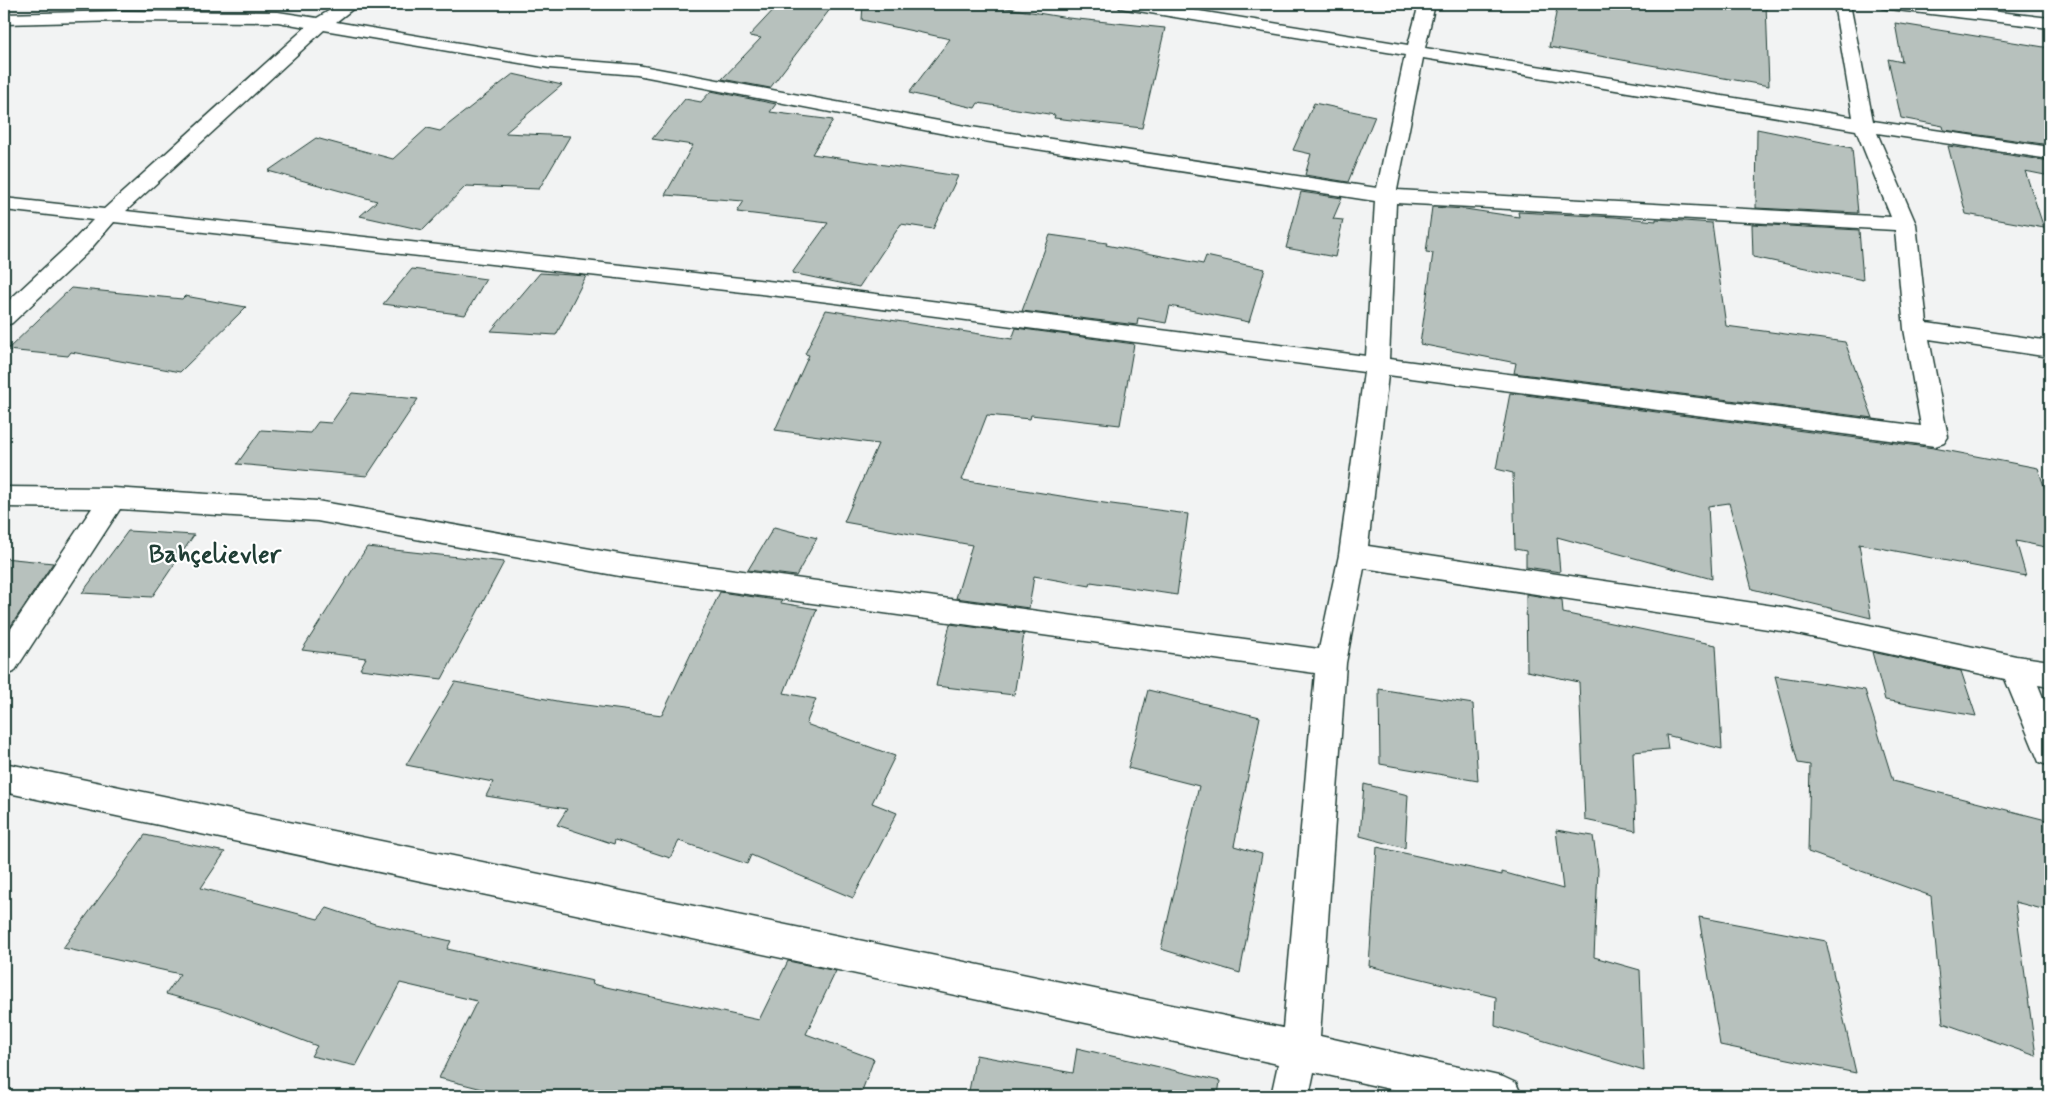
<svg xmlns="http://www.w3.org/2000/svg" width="2054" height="1100" font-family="Mynerve,sans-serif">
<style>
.building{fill:#b7c1bd;stroke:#1f3d34}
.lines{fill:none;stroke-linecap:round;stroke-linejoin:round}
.minor-casing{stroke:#1f3d34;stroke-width:3}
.minor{fill:#fff;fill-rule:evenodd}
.labels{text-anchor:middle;stroke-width:4.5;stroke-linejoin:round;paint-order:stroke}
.district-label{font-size:25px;font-weight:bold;fill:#1f3d34;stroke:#fff}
</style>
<rect width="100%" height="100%" fill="#f2f3f3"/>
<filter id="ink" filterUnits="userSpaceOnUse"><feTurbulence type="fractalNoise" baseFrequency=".02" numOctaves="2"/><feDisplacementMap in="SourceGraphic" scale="10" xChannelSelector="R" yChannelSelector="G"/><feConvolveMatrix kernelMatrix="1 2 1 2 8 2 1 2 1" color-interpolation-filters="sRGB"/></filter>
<g filter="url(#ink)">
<g class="building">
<path d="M779,4H834L770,88L722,79L761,38L749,36Z"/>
<path d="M863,4H983L1068,18L1165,28L1142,128L1054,118L1055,115L978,103L975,108L909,93L950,39L862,20Z"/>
<path d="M1558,4H1766L1769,86L1549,47Z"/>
<path d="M1895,23L2050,48V145L1944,130L1943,126L1901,118L1888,59L1902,62Z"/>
<path d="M513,74L562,85L505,133L570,136L539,189L466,186L423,230L360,216L377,201L268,171L316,138L393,159L427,128L440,131Z"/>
<path d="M711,91L776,104L770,112L833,120L812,154L958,176L933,229L901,224L859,287L792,273L828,223L737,212L744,201L665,195L693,145L652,139L685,99L701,102Z"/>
<path d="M1314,103L1375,116L1348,182L1305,175L1311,154L1293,150Z"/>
<path d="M1757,129L1852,148L1858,213L1756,208Z"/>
<path d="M1948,146L2050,161V176L2025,171L2044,228L1966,214Z"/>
<path d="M1301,192L1342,198L1333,219L1343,220L1335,257L1286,248Z"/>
<path d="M1432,207L1465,209L1519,217L1518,212L1615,217L1656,221V219L1712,223L1726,326L1845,342L1873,418L1514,373L1516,363L1420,344L1433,253L1426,252Z"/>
<path d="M1752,224L1859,230L1863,280L1753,257Z"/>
<path d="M1050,235L1107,243L1106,245L1203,264L1206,256L1265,269L1249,322L1170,306L1166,323L1138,318L1137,325L1022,311Z"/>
<path d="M412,269L486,279L465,315L383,304Z"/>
<path d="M540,273L586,276L556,335L491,331Z"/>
<path d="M71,288L182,299L185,296L246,307L180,372L71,352L68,356L7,350Z"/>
<path d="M826,310L1012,339L1016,328L1134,344L1120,425L1031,415L1030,419L987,415L962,480L1104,503L1188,514L1177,595L1091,582L1090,586L1034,576L1029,608L956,598L972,545L844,522L878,444L775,430L809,355L805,354Z"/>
<path d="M352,393L418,399L367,476L237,464L261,430L310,433L318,422L331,423Z"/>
<path d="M1510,393L1934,448L2038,468L2050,504V548L2016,541L2026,576L1859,544L1871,618L1752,589L1729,503L1708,506L1712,579L1557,537L1560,572L1526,567V551L1515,549L1513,473L1496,469Z"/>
<path d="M774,527L817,538L796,576L748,570Z"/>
<path d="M128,531L194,535L152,597L82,593Z"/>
<path d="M367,547L504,562L442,679L360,669L366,658L302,650Z"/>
<path d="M4,558L53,563L4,636Z"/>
<path d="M720,592L782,601L781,603L817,609L784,693L816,699L806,724L895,756L872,803L897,813L853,898L751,855L747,864L679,841L670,858L615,840L614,844L557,825L567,809L486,796L493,782L406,765L455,682L562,702L662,715Z"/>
<path d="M1526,594L1562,600L1563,613L1716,645L1722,749L1666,735L1668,749L1633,752L1636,831L1585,820L1579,682L1527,671Z"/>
<path d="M950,624L1024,634L1014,695L936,686Z"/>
<path d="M1872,652L1961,671L1976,716L1885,700Z"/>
<path d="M1775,676L1865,690L1893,781L2050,821V911L2015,902L2036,1056L1943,1023L1931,896L1808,852L1810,765L1798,763Z"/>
<path d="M1379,689L1473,704L1478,781L1380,764Z"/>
<path d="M1148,690L1260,717L1234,846L1262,854L1240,973L1161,949L1199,786L1128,768Z"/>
<path d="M1364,784L1408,795L1405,848L1360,836Z"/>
<path d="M1556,830L1593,836L1598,869L1594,957L1640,970L1644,1071L1495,1026L1496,997L1369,966L1377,847L1502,875V872L1563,889Z"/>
<path d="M145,835L225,852L201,888L318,919L327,908L375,924L451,941L447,949L593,981L592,984L759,1020L788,961L836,971L806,1034L874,1059L860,1096H510L439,1078L477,1001L400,983L356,1066L311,1056L317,1046L221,1009L166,994L180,974L63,948Z"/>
<path d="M1699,917L1826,941L1856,1073L1720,1045Z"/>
<path d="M1077,1048L1220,1081L1218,1096H968L976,1055L1073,1073Z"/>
</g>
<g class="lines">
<defs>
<g id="minor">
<path d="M340,4H359L336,22L549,58L637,65L971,127L1377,188L1405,55L1126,9L1120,8L1118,4H1156L1408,45L1419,4H1435L1425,48L1853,117L1834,4H1850L1873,121L2050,147V159L1877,133L1916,224L1927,323L2050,341V357L1929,339L1948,437L1944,443L1935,446L1388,375L1368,546L1788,608L2016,656L2050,661V687L2038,685L2050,715V766L2039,762L2005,679L1788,632L1364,568L1346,663L1320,1036L1503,1077L1516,1083L1522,1096H1421L1314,1072L1309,1096H1271L1278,1064L4,792V763L1283,1028L1315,673L625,577L317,521L120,509L14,672L4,676V639L92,508L4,507V487L113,488L317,501L625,555L1319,649L1339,555L1364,372L805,299L114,222L88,252L12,323L4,326V305L72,242L93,220L4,210V198L104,209L306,27L278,22L122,21L4,24V14L122,11L278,12L317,18ZM324,30L549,68L637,75L971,139L1375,201L1366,356L805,285L126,211ZM1423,58L1856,130L1891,217L1397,190ZM1396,203L1895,230L1904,329L1921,426L1389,359Z"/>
<path d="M1880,4H1930L2050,18V28L1888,9L1882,8Z"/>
</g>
</defs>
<use href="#minor" class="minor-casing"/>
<use href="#minor" class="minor"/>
</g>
</g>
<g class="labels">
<g class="district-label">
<text x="215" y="562">Bahçelievler</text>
</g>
</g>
<rect width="2054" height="1100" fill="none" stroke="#fff" stroke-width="20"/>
<rect x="10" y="10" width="2034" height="1080" fill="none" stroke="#1f3d34" stroke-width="2" filter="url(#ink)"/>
</svg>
